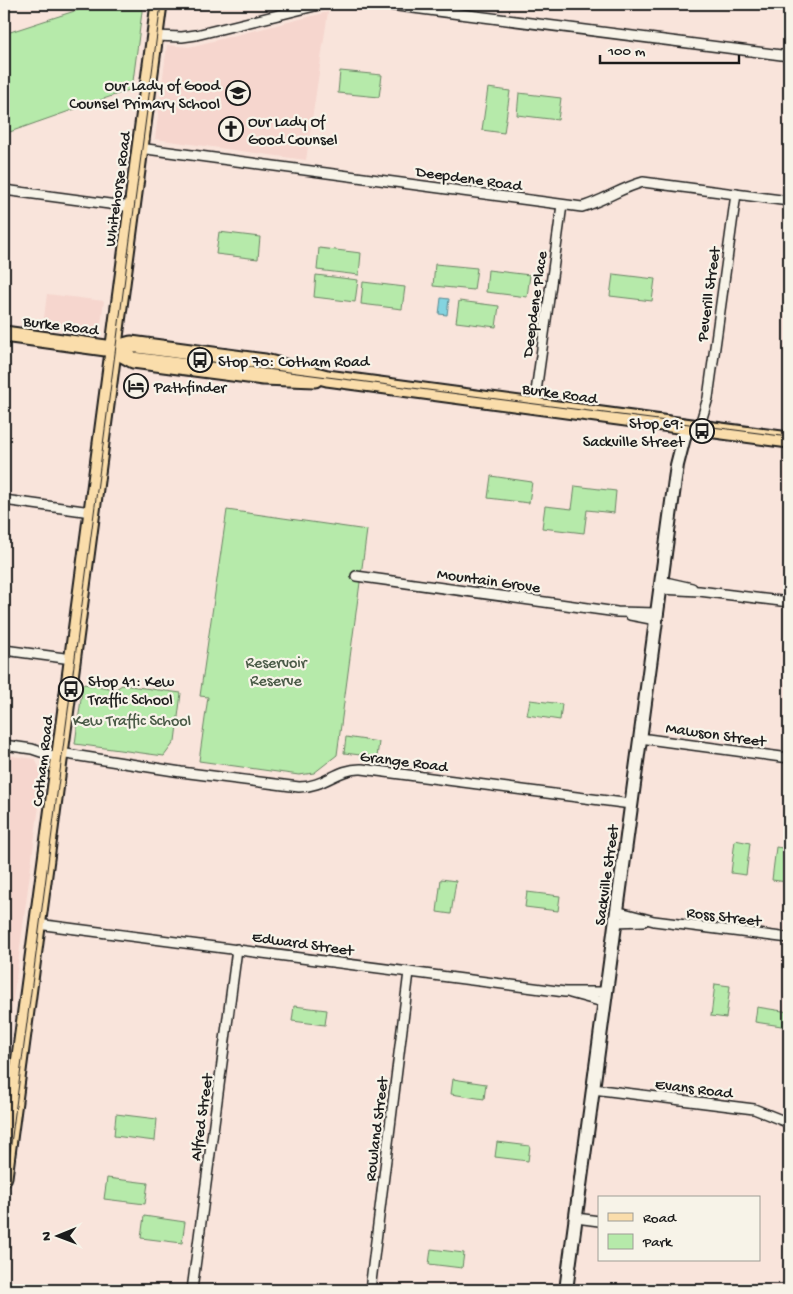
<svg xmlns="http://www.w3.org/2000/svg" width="793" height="1294" font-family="'Gochi Hand',sans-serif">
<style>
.built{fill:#f6d6ce}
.green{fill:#b6eaaa;stroke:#698363}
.water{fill:#84d4e0;stroke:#5a8a92}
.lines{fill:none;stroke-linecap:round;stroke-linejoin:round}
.street-casing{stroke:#1c1c1c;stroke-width:12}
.secondary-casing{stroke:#1c1c1c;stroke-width:16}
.primary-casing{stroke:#1c1c1c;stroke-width:19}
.street{stroke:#f7f3e8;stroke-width:9}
.secondary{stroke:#f7f3e8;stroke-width:12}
.primary{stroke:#faddab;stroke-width:15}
.tram{stroke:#1c1c1c;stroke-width:1}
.labels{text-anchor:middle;stroke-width:4.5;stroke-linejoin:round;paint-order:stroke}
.poi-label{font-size:16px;fill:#1c1c1c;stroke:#f7f3e8;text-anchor:start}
.street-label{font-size:16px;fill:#1c1c1c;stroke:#f7f3e8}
.park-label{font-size:16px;fill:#4a5a47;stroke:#f7f3e8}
</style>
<rect width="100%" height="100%" fill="#f9e4db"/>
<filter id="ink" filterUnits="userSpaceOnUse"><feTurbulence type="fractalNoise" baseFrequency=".02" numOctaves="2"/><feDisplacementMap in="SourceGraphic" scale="10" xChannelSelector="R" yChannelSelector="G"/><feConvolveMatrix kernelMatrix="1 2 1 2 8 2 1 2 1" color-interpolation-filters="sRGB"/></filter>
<g filter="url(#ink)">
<g class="built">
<path d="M328,12L306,160L155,139L167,45L189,47Z"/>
<path d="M47,294L104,301L100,331L43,326Z"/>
<path d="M4,755L35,759L43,776L4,1067Z"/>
</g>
<g class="green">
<path d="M96,4H143L132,89L4,134V34Z"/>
<path d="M340,71L382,75L379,97L338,93Z"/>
<path d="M488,88L510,91L504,133L482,130Z"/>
<path d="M519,93L561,98L558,120L517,115Z"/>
<path d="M219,232L260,237L258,259L216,254Z"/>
<path d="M319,248L361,253L359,275L317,270Z"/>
<path d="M435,264L477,268L474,290L433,286Z"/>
<path d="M488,270L530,275L527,297L486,292Z"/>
<path d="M613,274L655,279L652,301L610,296Z"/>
<path d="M316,275L358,280L355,302L314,297Z"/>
<path d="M363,282L405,287L402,309L361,304Z"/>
<path d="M459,301L499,306L496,327L456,322Z"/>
<path d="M491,476L532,482L529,503L488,498Z"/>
<path d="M575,486L616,491L614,513L587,510L584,533L542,528L545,506L572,509Z"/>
<path d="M227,510L367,530L337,755L314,773L299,775L199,761L208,697L200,696Z"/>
<path d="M83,684L116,689L122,685L181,693L175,741L164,756L75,744Z"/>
<path d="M530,700L562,704L560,720L527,715Z"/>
<path d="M346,737L379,742L377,757L344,753Z"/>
<path d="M735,840L750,843L746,875L731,873Z"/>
<path d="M776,847L789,849L787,882L772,880Z"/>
<path d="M441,879L456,881L451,914L437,912Z"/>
<path d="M527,892L560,896L558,911L525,907Z"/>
<path d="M715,984L730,986L726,1018L711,1016Z"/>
<path d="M294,1006L327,1010L325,1025L292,1021Z"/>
<path d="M757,1007L789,1012L788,1027L755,1022Z"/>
<path d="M453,1079L486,1084L484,1099L451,1094Z"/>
<path d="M116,1114L157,1119L155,1141L114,1136Z"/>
<path d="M497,1142L530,1146L528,1161L495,1157Z"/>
<path d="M107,1178L148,1183L145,1204L104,1199Z"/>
<path d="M144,1216L185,1222L182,1243L141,1238Z"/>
<path d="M431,1249L464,1253L462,1268L429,1264Z"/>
</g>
<path class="water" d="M441,298L449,299L447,315L439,314Z"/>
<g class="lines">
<defs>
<g id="street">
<path d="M382,4L789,56"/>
<path d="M154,36L182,37L196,35L323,4"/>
<path d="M139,148L582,207C603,201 621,188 643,182L789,201"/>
<path d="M4,190L132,207"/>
<path d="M534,406L562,205"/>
<path d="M699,428L708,398L736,194"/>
<path d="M4,500L91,512"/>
<path d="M356,576L617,612L657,613"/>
<path d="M661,581L692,588"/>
<path d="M660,589L699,591L789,602"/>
<path d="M630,615L656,620"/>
<path d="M4,650L72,659"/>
<path d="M640,738L789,758"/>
<path d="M4,745L32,749L59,758"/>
<path d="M60,753L181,772L299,787C325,787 337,768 362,769L631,804"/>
<path d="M616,911L654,921L789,938"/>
<path d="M615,922L644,921"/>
<path d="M37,924L565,992H605"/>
<path d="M570,993L603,1002"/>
<path d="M593,1089L754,1109L789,1123"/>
<path d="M576,1218L599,1221"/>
<path d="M192,1290L237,949"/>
<path d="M370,1290L409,972"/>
</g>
<path id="secondary" d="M566,1290L671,509L677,465L687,426"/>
<g id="primary">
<path d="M4,334L113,349L131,344L265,362L327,378L789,440"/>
<path d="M113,349L133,360L263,377L315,379"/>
<path d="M4,1177L159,4"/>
</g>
</defs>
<use href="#street" class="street-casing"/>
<use href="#secondary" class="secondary-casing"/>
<use href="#primary" class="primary-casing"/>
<use href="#street" class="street"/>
<use href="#secondary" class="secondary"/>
<use href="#primary" class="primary"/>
<g class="tram">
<path d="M189,359L789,437"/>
<path d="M4,1197L161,4"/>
</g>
</g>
</g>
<defs>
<symbol id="school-ring" viewBox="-11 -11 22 22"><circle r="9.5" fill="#f7f3e8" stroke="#1c1c1c" stroke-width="1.5"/><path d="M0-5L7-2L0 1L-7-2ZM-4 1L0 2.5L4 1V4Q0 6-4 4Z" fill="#1c1c1c"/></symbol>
<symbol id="church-ring" viewBox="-11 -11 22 22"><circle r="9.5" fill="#f7f3e8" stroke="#1c1c1c" stroke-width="1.5"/><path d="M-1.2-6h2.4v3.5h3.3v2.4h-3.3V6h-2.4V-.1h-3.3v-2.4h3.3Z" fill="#1c1c1c"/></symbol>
<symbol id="bus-ring" viewBox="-11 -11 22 22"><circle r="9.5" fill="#f7f3e8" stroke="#1c1c1c" stroke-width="1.5"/><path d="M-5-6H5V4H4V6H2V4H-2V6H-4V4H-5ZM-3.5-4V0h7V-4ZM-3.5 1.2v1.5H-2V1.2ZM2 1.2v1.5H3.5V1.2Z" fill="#1c1c1c"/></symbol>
<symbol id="hotel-ring" viewBox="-11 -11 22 22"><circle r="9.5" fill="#f7f3e8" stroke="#1c1c1c" stroke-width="1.5"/><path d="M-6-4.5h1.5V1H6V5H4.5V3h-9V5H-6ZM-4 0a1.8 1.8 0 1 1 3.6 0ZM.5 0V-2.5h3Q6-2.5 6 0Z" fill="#1c1c1c"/></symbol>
</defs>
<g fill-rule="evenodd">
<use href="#school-ring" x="224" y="79" width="28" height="28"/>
<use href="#church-ring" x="217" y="115" width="28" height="28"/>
<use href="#bus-ring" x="186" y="346" width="28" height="28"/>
<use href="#hotel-ring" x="122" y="372" width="28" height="28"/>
<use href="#bus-ring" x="688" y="417" width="28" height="28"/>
<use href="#bus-ring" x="57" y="675" width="28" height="28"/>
</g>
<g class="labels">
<g class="poi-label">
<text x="220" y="90" text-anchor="end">Our Lady of Good<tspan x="220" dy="18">Counsel Primary School</tspan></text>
<text x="248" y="126">Our Lady Of<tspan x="248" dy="18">Good Counsel</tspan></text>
<text x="218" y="366">Stop 70: Cotham Road</text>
<text x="154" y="392">Pathfinder</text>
<text x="684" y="428" text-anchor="end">Stop 69:<tspan x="684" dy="18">Sackville Street</tspan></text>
<text x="88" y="686">Stop 41: Kew<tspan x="88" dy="18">Traffic School</tspan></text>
</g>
<g class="street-label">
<text transform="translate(469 177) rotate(8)" y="6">Deepdene Road</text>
<text transform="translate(116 189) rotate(-82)" y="6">Whitehorse Road</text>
<text transform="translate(707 294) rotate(-82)" y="6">Peverill Street</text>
<text transform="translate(533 304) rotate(-82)" y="6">Deepdene Place</text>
<text transform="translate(61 324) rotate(7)" y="6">Burke Road</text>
<text transform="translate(560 392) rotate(8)" y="6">Burke Road</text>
<text transform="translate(489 579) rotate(8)" y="6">Mountain Grove</text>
<text transform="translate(716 733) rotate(8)" y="6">Mawson Street</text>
<text transform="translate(404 760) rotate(7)" y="6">Grange Road</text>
<text transform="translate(41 761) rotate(-83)" y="6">Cotham Road</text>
<text transform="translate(605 875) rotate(-82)" y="6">Sackville Street</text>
<text transform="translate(724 915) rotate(7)" y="6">Ross Street</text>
<text transform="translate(303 942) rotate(8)" y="6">Edward Street</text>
<text transform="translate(694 1087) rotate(7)" y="6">Evans Road</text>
<text transform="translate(200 1117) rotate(-82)" y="6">Alfred Street</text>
<text transform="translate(375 1129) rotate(-83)" y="6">Rowland Street</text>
</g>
<g class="park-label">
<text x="276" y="667">Reservoir<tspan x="276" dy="18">Reserve</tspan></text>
<text x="132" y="725">Kew Traffic School</text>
</g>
</g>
<rect width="793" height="1294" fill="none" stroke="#f7f3e8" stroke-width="20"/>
<rect x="10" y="10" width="773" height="1274" fill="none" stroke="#1c1c1c" stroke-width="2" filter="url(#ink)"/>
<rect x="598" y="1196" width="162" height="65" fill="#f7f3e8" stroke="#9f9d96"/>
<rect x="608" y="1213" width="25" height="8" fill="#faddab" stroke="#9f9d96"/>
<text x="643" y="1222" font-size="15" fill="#1c1c1c">Road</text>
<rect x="608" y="1234" width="25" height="15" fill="#b6eaaa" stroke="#9f9d96"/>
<text x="643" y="1246" font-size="15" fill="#1c1c1c">Park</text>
<g transform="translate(58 1236) rotate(269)" stroke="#f7f3e8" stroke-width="4" paint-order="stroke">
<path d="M0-4L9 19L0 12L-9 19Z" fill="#1c1c1c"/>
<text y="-8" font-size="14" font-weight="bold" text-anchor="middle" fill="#1c1c1c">N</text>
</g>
<path d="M600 55v8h139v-8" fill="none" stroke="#1c1c1c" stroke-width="2.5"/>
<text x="608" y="55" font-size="15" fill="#1c1c1c" stroke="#f7f3e8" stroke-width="4" paint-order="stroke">100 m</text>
</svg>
